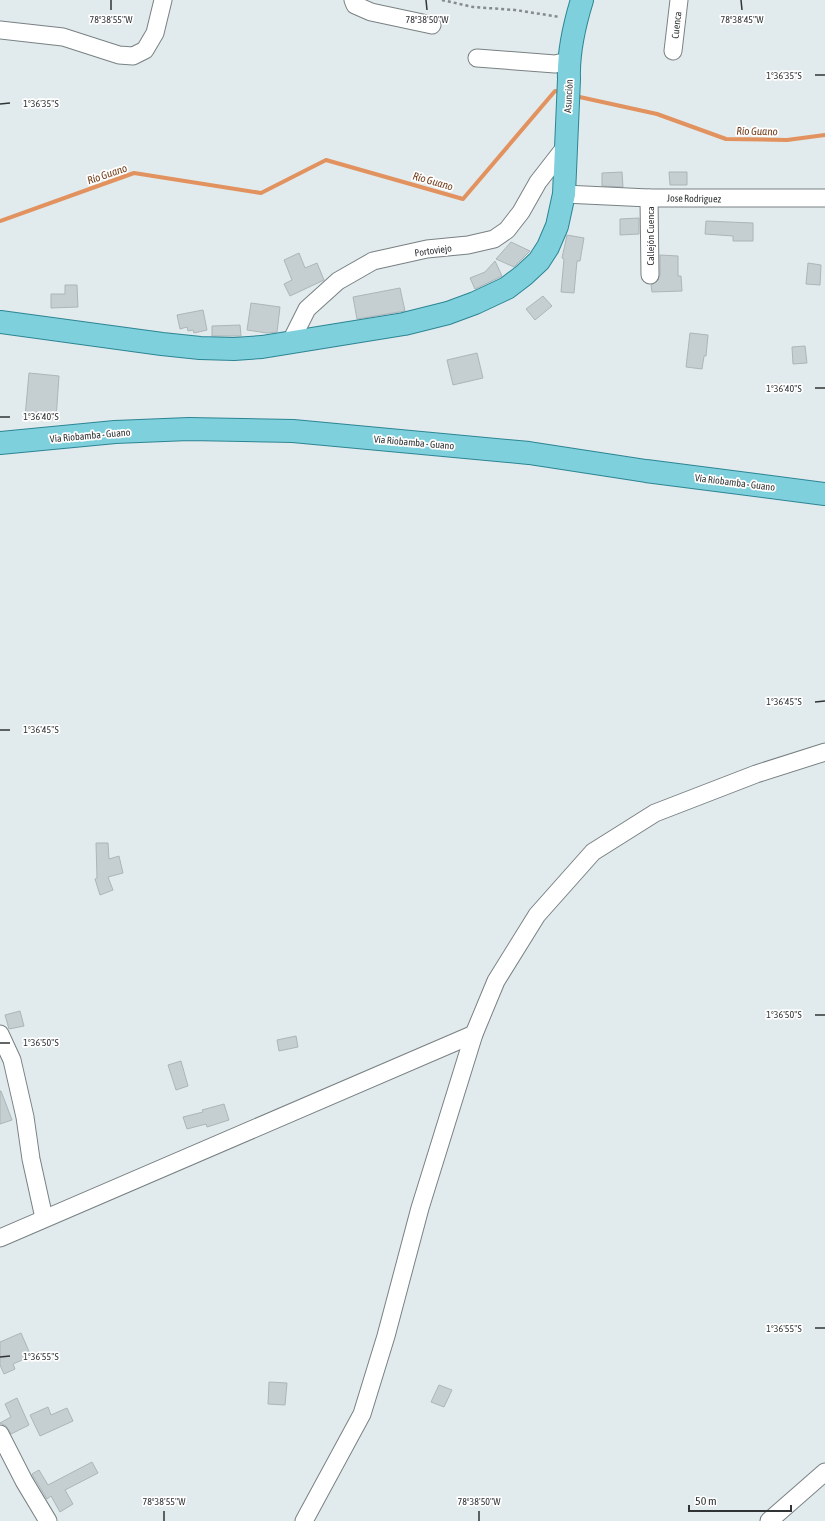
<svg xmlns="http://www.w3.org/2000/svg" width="825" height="1521" font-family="'Asap Condensed',sans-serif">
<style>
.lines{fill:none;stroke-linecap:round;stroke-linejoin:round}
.stream{stroke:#e2925e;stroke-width:4}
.building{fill:#c5ced0;stroke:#acb5b7}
.minor-casing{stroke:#798183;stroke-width:19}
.major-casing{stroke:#2c8593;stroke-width:24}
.path{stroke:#858b8d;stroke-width:2.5;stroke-dasharray:3 3;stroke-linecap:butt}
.minor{stroke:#fff;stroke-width:17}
.major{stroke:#7fd0dd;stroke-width:22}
.ticks{fill:none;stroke:#313435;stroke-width:1.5}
.labels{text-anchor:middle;stroke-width:3.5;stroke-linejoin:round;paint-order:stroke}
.street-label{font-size:10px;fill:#313435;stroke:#fff}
.water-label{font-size:11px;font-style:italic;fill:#753f1b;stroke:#fff}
.ticks-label{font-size:10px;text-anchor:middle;fill:#313435;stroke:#fff;stroke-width:3.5;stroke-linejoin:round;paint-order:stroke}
</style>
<rect width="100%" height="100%" fill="#e1eaec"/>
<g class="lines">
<g class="stream">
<path d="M575,96L657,114L726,139L787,140L825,135"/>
<path d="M0,221L134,173L261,193L326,160L463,199L555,91L561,92"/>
</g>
</g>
<g class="building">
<path d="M622,172L623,187L602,186V173Z"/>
<path d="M669,172H687V185H670Z"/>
<path d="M639,218V234L620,235V219Z"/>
<path d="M706,221L753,223V241H733V236L705,234Z"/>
<path d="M567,235L584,238L580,261H577L574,293L561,292L564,259L562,258Z"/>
<path d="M511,242L530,251L514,267L496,259Z"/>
<path d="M299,253L305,268L317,263L324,280L290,296L284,284L292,280L284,260Z"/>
<path d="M660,255L678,256V276H681L682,291L652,292L651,285L658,280L660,275Z"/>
<path d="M495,261L502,276L475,289L470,278L485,272Z"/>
<path d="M808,263L821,265L820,285L806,284Z"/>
<path d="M65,285H77L78,307L51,308V294H65Z"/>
<path d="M400,288L405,311L357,319L353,297Z"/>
<path d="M543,296L552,306L535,320L526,309Z"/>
<path d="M251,303L280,307L277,332L267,333L247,330Z"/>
<path d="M203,310L207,330L194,333L193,330L188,331L187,327L180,329L177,315Z"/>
<path d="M240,325L241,336H212V326Z"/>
<path d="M690,333L708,335L706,356H704L702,369L686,367Z"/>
<path d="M805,346L807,363L793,364L792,347Z"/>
<path d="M477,353L483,378L453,385L447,360Z"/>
<path d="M29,373L59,376L56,419L25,417Z"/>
<path d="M96,843H108L109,859L119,856L123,873L108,877L113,890L100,895L95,879L97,878Z"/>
<path d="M20,1011L24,1026L9,1029L5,1015Z"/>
<path d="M296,1036L298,1047L279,1051L277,1040Z"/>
<path d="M181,1061L188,1086L176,1090L168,1065Z"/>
<path d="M0,1091H1L12,1120L0,1124Z"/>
<path d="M224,1104L229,1120L207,1127L206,1124L187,1129L183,1117L203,1112L202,1110Z"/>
<path d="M21,1333L31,1356L13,1364L15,1369L4,1374L0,1365V1342Z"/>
<path d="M269,1382L287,1383L285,1405L268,1404Z"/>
<path d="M439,1385L452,1390L444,1407L431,1402Z"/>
<path d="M17,1398L29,1425L11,1434L6,1426L0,1423L11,1417L5,1404Z"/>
<path d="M48,1407L51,1415L67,1408L73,1421L40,1436L30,1415Z"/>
<path d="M92,1462L98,1473L65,1490L73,1504L60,1512L51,1496L47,1499L32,1474L39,1470L48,1485Z"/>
</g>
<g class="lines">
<defs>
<g id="minor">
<path d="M353,0L355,5L371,12L432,25"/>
<path d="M0,30L63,37L119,55L133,56L145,50L155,33L163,0"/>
<path d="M673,51L679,0"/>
<path d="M477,58L555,64L568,61"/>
<path d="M564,194L649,198H825"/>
<path d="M649,198L650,275"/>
<path d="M290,343L307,309L338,281L373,261L427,249L468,245L494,239L507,230L521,212L538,182L566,146"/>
<path d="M0,1034L12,1060L25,1117L31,1159L44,1218"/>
<path d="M0,1238L474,1034"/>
<path d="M0,1434L24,1481L48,1521"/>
<path d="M304,1521L362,1414L386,1336L420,1208L474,1034L496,981L537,915L593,852L655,813L756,774L825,752"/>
<path d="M769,1521L825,1472"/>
</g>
<g id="major">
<path d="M0,322L162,344L200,348L234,349L262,347L404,324L448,313L475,303L507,288L524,275L539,261L548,247L557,226L564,194L569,79C568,52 574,26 582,0"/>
<path d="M0,443L115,432L189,429L293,431L529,453L646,471L825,494"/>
</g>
</defs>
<use href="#minor" class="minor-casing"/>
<use href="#major" class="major-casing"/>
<path class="path" d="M442,0L473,7L515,10L560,17"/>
<use href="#minor" class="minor"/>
<use href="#major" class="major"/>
</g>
<path class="ticks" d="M111,0V10M426,0L427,10M741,0L742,10M815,75H825M0,104L10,103M815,388H825M0,417H10M815,702L825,701M0,730H10M815,1015H825M0,1043H10M815,1328H825M0,1357L10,1356M164,1511V1521M479,1511V1521"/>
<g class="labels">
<g class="street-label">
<text transform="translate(676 25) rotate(-84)" y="4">Cuenca</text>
<text transform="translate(568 96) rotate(-87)" y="4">Asunción</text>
<text transform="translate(694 198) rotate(1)" y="4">Jose Rodriguez</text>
<text transform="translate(650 236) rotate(-90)" y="4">Callejón Cuenca</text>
<text transform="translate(433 250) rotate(-8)" y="4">Portoviejo</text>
<text transform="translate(90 435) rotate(-5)" y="4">Vía Riobamba - Guano</text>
<text transform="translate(414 442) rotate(5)" y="4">Vía Riobamba - Guano</text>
<text transform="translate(735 482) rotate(7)" y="4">Vía Riobamba - Guano</text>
</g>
<g class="water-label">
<text transform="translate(757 131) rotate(1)" y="4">Río Guano</text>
<text transform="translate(107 174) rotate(-19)" y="4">Río Guano</text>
<text transform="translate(433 181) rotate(16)" y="4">Río Guano</text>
</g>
</g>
<g class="ticks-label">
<text x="111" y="23">78°38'55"W</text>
<text x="427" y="23">78°38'50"W</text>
<text x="742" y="23">78°38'45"W</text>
<text x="784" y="79">1°36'35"S</text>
<text x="41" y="107">1°36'35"S</text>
<text x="784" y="392">1°36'40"S</text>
<text x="41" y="420">1°36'40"S</text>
<text x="784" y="705">1°36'45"S</text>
<text x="41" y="733">1°36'45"S</text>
<text x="784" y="1018">1°36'50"S</text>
<text x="41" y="1046">1°36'50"S</text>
<text x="784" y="1332">1°36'55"S</text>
<text x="41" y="1360">1°36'55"S</text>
<text x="164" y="1505">78°38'55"W</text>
<text x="479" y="1505">78°38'50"W</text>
</g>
<path d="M689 1505v6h102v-6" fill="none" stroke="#313435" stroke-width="2"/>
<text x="695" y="1505" font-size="12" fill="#313435" stroke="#ffffff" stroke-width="3" paint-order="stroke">50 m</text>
</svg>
